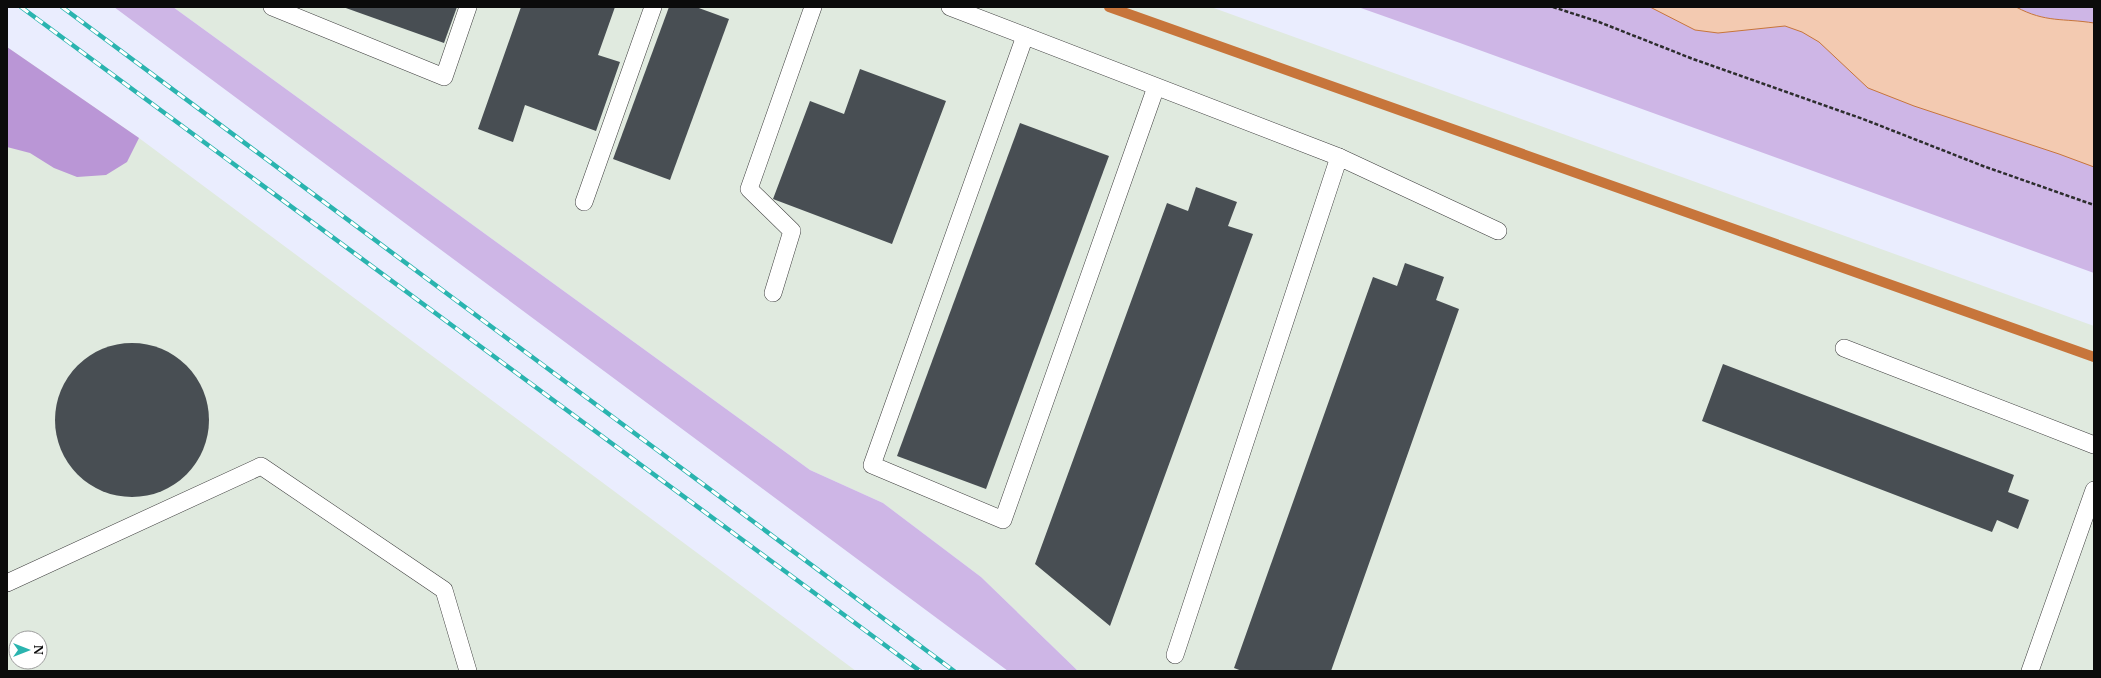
<svg xmlns="http://www.w3.org/2000/svg" width="2101" height="678" font-family="'Libre Baskerville',serif">
<style>
.industrial{fill:#e0eadf;fill-rule:evenodd}
.green{fill:#ceb6e6}
.forest{fill:#ba96d6}
.water{fill:#f3cab1;stroke:#c7753b}
.lines{fill:none;stroke-linecap:round;stroke-linejoin:round}
.stream{stroke:#c7753b;stroke-width:10}
.building{fill:#484e53}
.lane-casing{stroke:#3e3e3e;stroke-width:18}
.path{stroke:#2d2d2d;stroke-width:2.5;stroke-dasharray:4 2;stroke-linecap:butt}
.lane{stroke:#fff;stroke-width:17}
.rail-casing{stroke:#2ab4af;stroke-width:4.5}
.rail{stroke:#fff;stroke-width:3;stroke-dasharray:9;stroke-linecap:butt}
</style>
<rect width="100%" height="100%" fill="#eaedfe"/>
<g class="industrial">
<path d="M173,7H1211L2094,326V671H1078L981,577L883,503L810,470Z"/>
<path d="M7,47L139,138L856,671H7ZM16,638H40V662H16Z"/>
</g>
<g class="green">
<path d="M114,7H173L810,470L883,503L981,577L1078,671H1008Z"/>
<path d="M1358,7H2094V273L1460,43Z"/>
</g>
<path class="forest" d="M7,47L139,138L127,162L106,175L77,177L54,168L30,153L7,147Z"/>
<path class="water" d="M1650,7H2016C2046,23 2063,18 2094,23V167L2059,154L1914,106L1868,88L1819,42L1802,32L1785,26L1718,33L1695,30Z"/>
<g class="lines">
<path class="stream" d="M1109,7L2094,357"/>
</g>
<g class="building">
<path d="M343,7H457L444,43Z"/>
<path d="M521,7H615L598,55L620,62L596,131L525,105L513,142L478,129Z"/>
<path d="M669,7H696L729,19L670,180L613,159Z"/>
<path d="M860,69L946,101L892,244L773,199L810,101L844,114Z"/>
<path d="M1020,123L1109,156L986,489L897,456Z"/>
<path d="M1196,187L1237,202L1228,226L1253,234L1110,626L1035,564L1167,203L1188,211Z"/>
<path d="M1405,263L1444,277L1436,300L1459,309L1331,671H1242L1234,668L1373,277L1397,286Z"/>
<circle cx="132" cy="420" r="77"/>
<path d="M1723,364L2014,475L2008,492L2029,500L2018,529L1997,520L1992,532L1702,421Z"/>
</g>
<g class="lines">
<defs>
<g id="lane">
<path d="M272,7L444,77L468,7"/>
<path d="M950,7L1339,157"/>
<path d="M1025,36L872,465L1003,520L1156,87"/>
<path d="M584,202L653,7"/>
<path d="M773,293L792,231L749,189L813,7"/>
<path d="M1844,348L2094,445"/>
<path d="M7,583L261,466L444,590L468,671"/>
<path d="M1175,655L1339,157L1498,231"/>
<path d="M2030,671L2094,490"/>
</g>
</defs>
<use href="#lane" class="lane-casing"/>
<path class="path" d="M1553,7L1599,22L1693,59L1863,119L1983,166L2094,205"/>
<use href="#lane" class="lane"/>
<defs>
<g id="rail">
<path d="M21,7L920,671"/>
<path d="M62,7L954,671"/>
</g>
</defs>
<use href="#rail" class="rail-casing"/>
<use href="#rail" class="rail"/>
</g>
<rect width="2101" height="678" fill="none" stroke="#0b0b0b" stroke-width="16"/>
<g transform="translate(28 650) rotate(90)"><circle r="19" fill="#ffffff" stroke="#9d9d9d"/>
<path d="M0-3L7 15L0 10L-7 15Z" fill="#2ab4af"/>
<text y="-6" font-size="11" font-weight="bold" text-anchor="middle" fill="#0b0b0b">N</text>
</g>
</svg>
